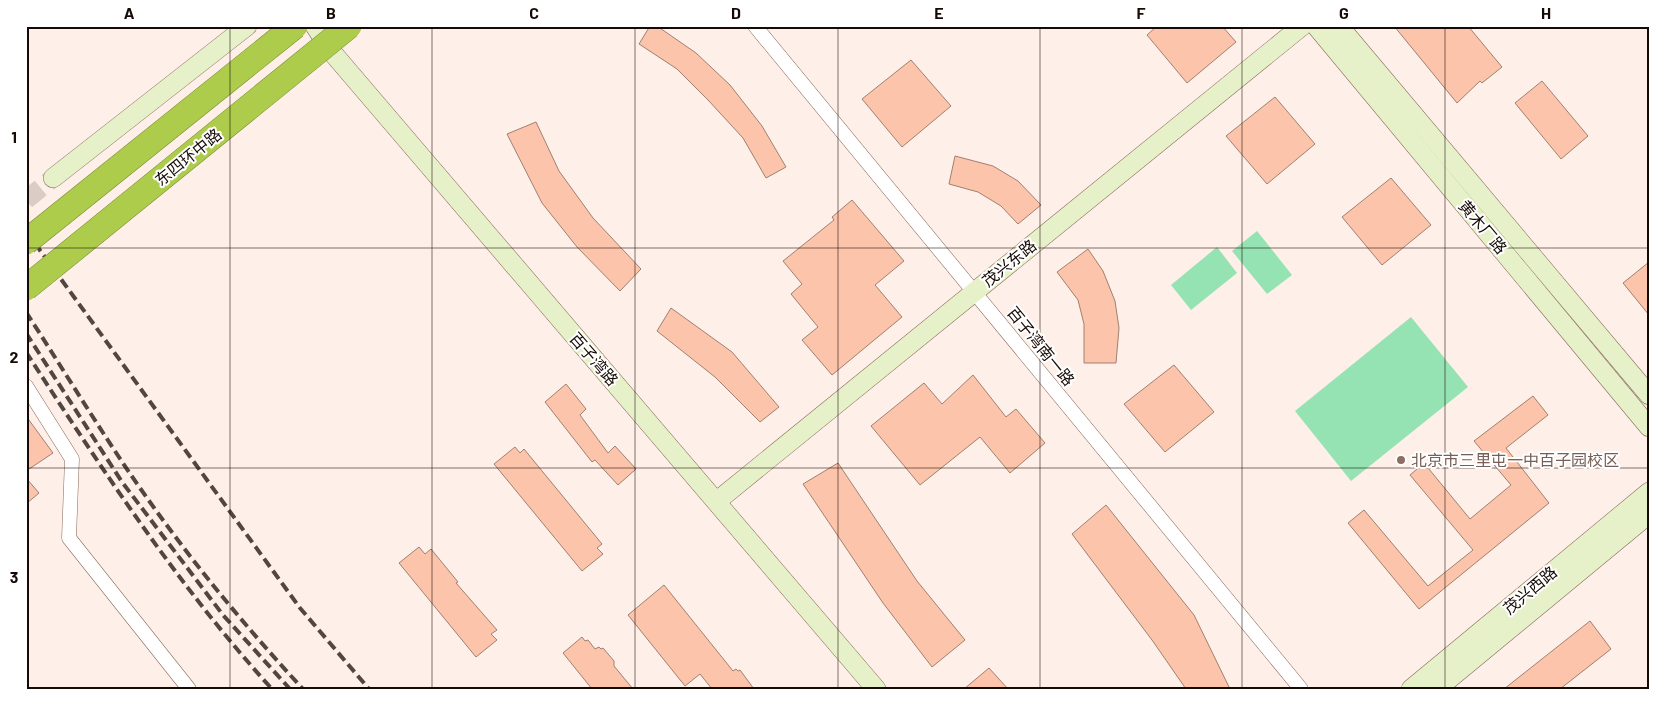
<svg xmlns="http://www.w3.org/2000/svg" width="1675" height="715" font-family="Barlow,'Noto Sans SC',sans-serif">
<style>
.green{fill:#95e3b3}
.building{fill:#fcc4aa;stroke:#a08071}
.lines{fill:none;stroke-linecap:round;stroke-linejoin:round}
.secondary-tunnel{stroke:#dbcdc6;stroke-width:19;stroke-dasharray:19 9;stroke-linecap:butt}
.street-casing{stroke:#88695a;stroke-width:15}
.secondary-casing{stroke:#88695a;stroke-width:20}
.street{stroke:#fff;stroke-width:14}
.secondary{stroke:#e6f0c9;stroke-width:19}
.rail{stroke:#524641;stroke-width:4;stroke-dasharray:10 5;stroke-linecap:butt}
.highway-bridge-casing{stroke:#788833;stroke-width:26;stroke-linecap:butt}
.highway-bridge{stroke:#adcc4b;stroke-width:25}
.grid{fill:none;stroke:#160a06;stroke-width:1;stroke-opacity:0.55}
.education-dot{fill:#8d6e63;stroke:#fff;stroke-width:2}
.labels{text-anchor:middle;stroke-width:4;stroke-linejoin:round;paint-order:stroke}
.street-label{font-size:16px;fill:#160a06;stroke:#fff}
.education-label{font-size:16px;fill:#785e54;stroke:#fff;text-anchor:start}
.neatline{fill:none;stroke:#160a06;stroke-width:2}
.grid-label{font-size:16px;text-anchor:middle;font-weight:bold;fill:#160a06}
</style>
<rect width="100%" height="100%" fill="#feefe8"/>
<g class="green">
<path d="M1257,231L1292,275L1267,294L1232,251Z"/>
<path d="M1217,247L1237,273L1191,310L1171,285Z"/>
<path d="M1411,317L1468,387L1351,481L1295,411Z"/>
</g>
<g class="building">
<path d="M650,26H657L696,53L730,85L762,126L786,167L766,178L743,138L708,100L677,69L639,44Z"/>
<path d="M1157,26H1222L1236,42L1187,83L1147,35Z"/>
<path d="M1394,26H1468L1502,67L1482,83L1480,81L1457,103Z"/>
<path d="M911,60L951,106L902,147L862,99Z"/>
<path d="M1542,81L1588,136L1561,159L1515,103Z"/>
<path d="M1275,97L1315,144L1267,184L1226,136Z"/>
<path d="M536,122L559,171L593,218L641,269L620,291L577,247L542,203L507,134Z"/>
<path d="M955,156L993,166L1018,181L1041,205L1018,224L1001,206L978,192L949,184Z"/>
<path d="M1391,178L1431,225L1382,265L1342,217Z"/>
<path d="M852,200L904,261L875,285L902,317L832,375L802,340L818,327L791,294L802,284L783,261L834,220L832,217Z"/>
<path d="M1088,249L1103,271L1115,301L1119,328L1116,363H1084V324L1078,300L1057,272Z"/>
<path d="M1649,262V315L1623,283Z"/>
<path d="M671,308L732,352L779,407L760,422L715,377L657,331Z"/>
<path d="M1174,365L1214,412L1165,452L1124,404Z"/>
<path d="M973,375L1006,417L1016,409L1045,443L1010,473L980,437L920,485L871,426L924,383L942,404Z"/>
<path d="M566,384L586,409L580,415L608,453L615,446L636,469L618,485L595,460L592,462L545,402Z"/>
<path d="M1533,396L1548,415L1506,448L1549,503L1419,609L1348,523L1364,510L1428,586L1473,550L1410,475L1424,463L1470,519L1511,485L1474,441Z"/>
<path d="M26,416L53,453L26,471Z"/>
<path d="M515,447L520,453L524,449L602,544L597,548L603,554L582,571L494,464Z"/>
<path d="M838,463L917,581L965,640L932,667L883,603L803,484Z"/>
<path d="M26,478L39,493L26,504Z"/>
<path d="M1106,505L1194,615L1230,689H1186L1152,640L1072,534Z"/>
<path d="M419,547L425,554L431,549L458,582L456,583L497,630L491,634L497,640L476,657L399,563Z"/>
<path d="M664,585L733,671L736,669L738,671L740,670L754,689H712L700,674L685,686L628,615Z"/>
<path d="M1590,621L1611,649L1560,689H1504Z"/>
<path d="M582,637L585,641L588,640L595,649L599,647L601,649L603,648L614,661V666L633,689H592L563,653Z"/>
<path d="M989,668L1008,689H964Z"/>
</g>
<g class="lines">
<path class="secondary-tunnel" d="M26,200L53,178"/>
<defs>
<g id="street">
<path d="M755,26L1301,689"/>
<path d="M26,386L72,459L69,538L189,689"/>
</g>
<g id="secondary">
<path d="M315,26L331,51L876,689"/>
<path d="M1316,26L1649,427"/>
<path d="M1339,26L1649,395"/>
<path d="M53,178L247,26"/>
<path d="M717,501L1302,26"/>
<path d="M1411,689L1649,492"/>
<path d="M1437,689L1649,514"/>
</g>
</defs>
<use href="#street" class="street-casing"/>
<use href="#secondary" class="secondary-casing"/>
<use href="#street" class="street"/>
<use href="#secondary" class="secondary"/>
<g class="rail">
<path d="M26,231L300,608L369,689"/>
<path d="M26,312C61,366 95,422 131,475C183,551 241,622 303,689"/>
<path d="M26,333L122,482L223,615L290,689"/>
<path d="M26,352C102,469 178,586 272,689"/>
</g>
<defs>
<g id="highway-bridge">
<path d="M26,242L295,26"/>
<path d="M26,288L349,26"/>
</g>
</defs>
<use href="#highway-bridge" class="highway-bridge-casing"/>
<use href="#highway-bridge" class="highway-bridge"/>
</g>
<path class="grid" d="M230,26V689M432,26V689M635,26V689M838,26V689M1040,26V689M1242,26V689M1445,26V689M26,248H1649M26,468H1649"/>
<circle class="education-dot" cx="1401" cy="460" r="5"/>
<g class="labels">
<g class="street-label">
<text transform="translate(188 157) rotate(-39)" y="6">东四环中路</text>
<text transform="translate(1483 227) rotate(50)" y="6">黄木厂路</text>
<text transform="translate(1009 263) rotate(-39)" y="6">茂兴东路</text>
<text transform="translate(1041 346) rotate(51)" y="6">百子湾南一路</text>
<text transform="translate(594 359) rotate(49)" y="6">百子湾路</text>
<text transform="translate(1530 590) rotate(-40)" y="6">茂兴西路</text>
</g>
<g class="education-label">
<text x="1411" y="466">北京市三里屯一中百子园校区</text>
</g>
</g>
<rect width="1675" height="715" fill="none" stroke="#ffffff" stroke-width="55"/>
<rect x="28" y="28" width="1620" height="660" class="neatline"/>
<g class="grid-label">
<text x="129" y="19">A</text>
<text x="331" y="19">B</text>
<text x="534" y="19">C</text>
<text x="736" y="19">D</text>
<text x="939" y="19">E</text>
<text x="1141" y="19">F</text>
<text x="1344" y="19">G</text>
<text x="1546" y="19">H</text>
<text x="14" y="143">1</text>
<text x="14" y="363">2</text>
<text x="14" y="583">3</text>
</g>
</svg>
